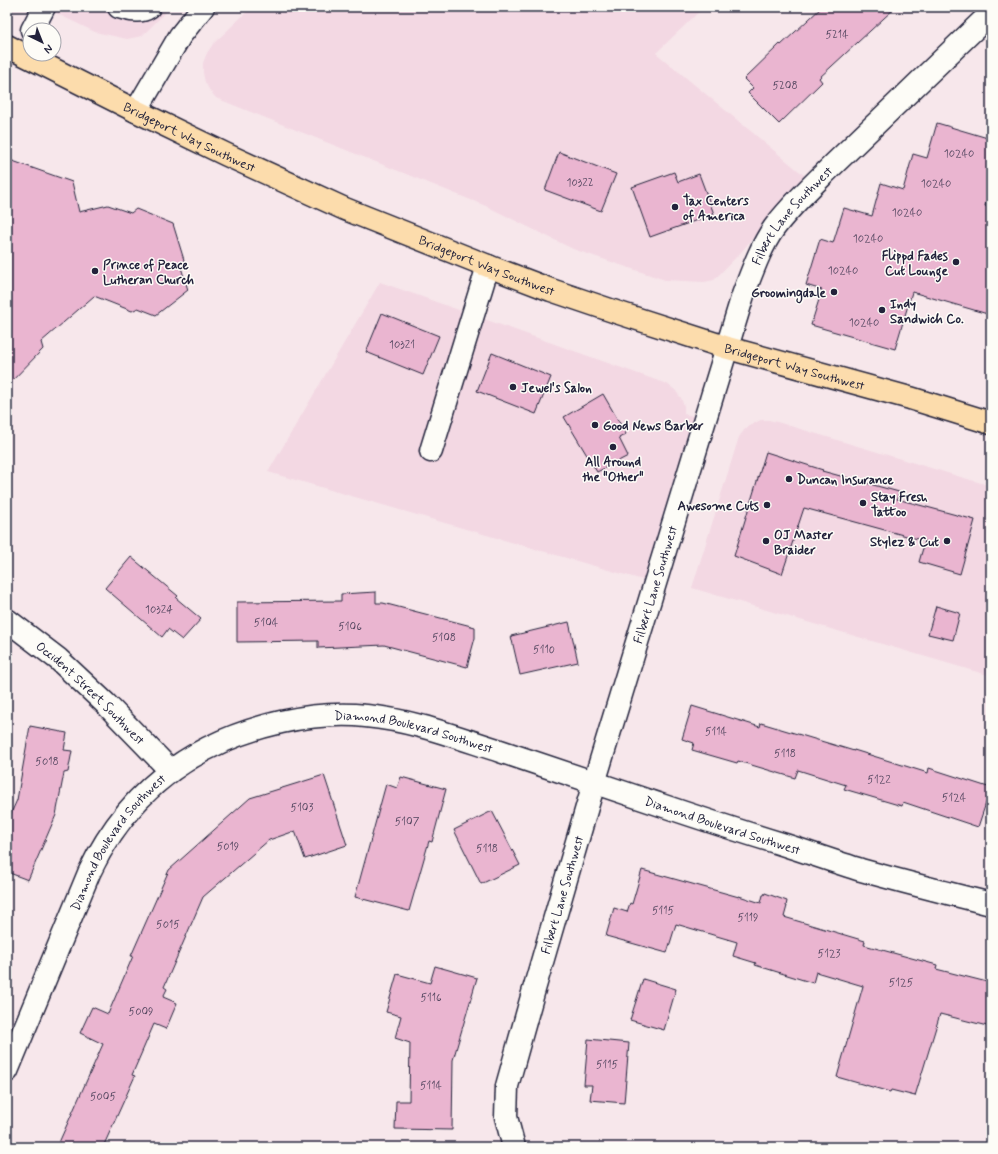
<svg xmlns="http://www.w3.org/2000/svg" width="998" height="1154" font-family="Mynerve,sans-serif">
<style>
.built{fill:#f3d8e3}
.building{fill:#eab5d0;stroke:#22223b}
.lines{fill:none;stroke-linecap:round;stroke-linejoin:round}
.minor-casing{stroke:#22223b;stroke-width:25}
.major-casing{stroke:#22223b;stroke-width:25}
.minor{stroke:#fdfcf7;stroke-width:22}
.major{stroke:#fcdcac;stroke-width:22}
.poi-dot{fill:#22223b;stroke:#fdfcf7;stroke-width:1.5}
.labels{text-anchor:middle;stroke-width:3;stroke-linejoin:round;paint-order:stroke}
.number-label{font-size:11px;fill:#544760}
.street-label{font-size:13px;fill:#22223b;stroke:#fdfcf7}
.poi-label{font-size:13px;font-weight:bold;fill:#22223b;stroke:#fdfcf7;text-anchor:start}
</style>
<rect width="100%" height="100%" fill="#f7e7eb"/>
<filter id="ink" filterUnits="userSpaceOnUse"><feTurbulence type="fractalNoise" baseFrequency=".025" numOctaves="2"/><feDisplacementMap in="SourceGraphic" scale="8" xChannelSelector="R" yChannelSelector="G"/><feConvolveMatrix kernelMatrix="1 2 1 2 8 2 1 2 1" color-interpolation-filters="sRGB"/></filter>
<g filter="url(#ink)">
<g class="built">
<path d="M43,7H171L142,36L127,39L95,32Z"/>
<path d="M252,7H704L656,53L805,176L742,251L714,280L704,282L665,280L573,249L486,206L216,98L210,91L205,82L203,73V63L207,53L213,44Z"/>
<path d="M380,282L667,384L675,390L681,398L684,406V414L693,416L643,580L268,472Z"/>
<path d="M761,420H769L777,422L991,486V676L692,588L739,437L745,429L752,424Z"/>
</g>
<g class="building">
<path d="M822,7H896L819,78L822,82L779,124L748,93L753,88L744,79L780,44L781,45Z"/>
<path d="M937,123L991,139V185L985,206L991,207V315L912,292L895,349L811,325L822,290L806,285L820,239L833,243L844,208L872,216L881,183L903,190L913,154L927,158Z"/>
<path d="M559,152L616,174L601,211L545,190Z"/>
<path d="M7,159L72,182L79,212L108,205L131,213L136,209L173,224L184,260L180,264L188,290L156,315L138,308L132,311L94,296L41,342L43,349L7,386Z"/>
<path d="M674,172L678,182L699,174L714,214L650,237L632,187Z"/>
<path d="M382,313L439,336L423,375L366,352Z"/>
<path d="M492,353L551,377L536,414L477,391Z"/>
<path d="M603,394L626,434L619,438L628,456L597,472L564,417Z"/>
<path d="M766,452L823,470L822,471L899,492L897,499L975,520L960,574L919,562L925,541L804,508L782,574L734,556Z"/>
<path d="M131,557L178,596L176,598L201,619L182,640L168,629L162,637L105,588Z"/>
<path d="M376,592V603H383L475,627V638L467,667L384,645L318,648V641L237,642V602L341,601V594Z"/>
<path d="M936,606L960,613L953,640L928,634Z"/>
<path d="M569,622L578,662L520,675L511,636Z"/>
<path d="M692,706L760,727L761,723L854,751V750L928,773L929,768L991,788L978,827L903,802L902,806L844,789L846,785L798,770L795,778L738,761L737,763L692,750L694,743L682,739Z"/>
<path d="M30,726L67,733L64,750L72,751L68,772L64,773L56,815L28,880L7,872V822L17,800Z"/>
<path d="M324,775L347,845L305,859L295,831L269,840L203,897L164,987L167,989L163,997L177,1003L166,1029L154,1024L132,1075L135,1076L103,1147H57L103,1044L80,1033L92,1007L108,1014L133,956H131L169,870L250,798Z"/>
<path d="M401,777L446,789L432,842L429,841L409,911L355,897L386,784L397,788Z"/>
<path d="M492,811L520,865L481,884L454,830Z"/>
<path d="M642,870L739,897V896L761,903L763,895H764L765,893L787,901L786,906H787L784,917L865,941L864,945L937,965L936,969L991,983V1027L940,1014L915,1096L891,1090L890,1092L837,1077L863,986L816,972L813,983L755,965L756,963L733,956L737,942L676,924L667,953L606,936L614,908L627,912L630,903L632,904Z"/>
<path d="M435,966L477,978L453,1060L452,1130L395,1129L396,1101H409L410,1043L395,1038L401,1016L386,1012L397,974L430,983Z"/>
<path d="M643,979L676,989L664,1030L630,1020Z"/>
<path d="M588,1039L629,1043L624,1103L590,1100L592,1085H584Z"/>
</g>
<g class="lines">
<defs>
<g id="minor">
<path d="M119,7C129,10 140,13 149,7"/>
<path d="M32,30L44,7"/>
<path d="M136,111L180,36L203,7"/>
<path d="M431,451L488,266"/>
<path id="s1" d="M7,620L58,659L105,703L170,770"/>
<path id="s2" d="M7,1071L89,873C128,790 193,742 281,722C309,716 338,713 366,716C412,720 456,737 500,751C554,769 608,787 661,805C702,819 743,832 785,845C810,853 835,862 861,870C904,882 947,893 991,904"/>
<path id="s3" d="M514,1147L506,1117L507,1086L533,993L594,783L743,295C752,272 760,248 774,228C791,205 813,185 833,165L991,13"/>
</g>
<g id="major">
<path id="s4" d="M7,46L136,111L227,155L345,209L488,266L551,290L616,312L728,348L910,398L991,423"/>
</g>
</defs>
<use href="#minor" class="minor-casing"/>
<use href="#major" class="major-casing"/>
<use href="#minor" class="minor"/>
<use href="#major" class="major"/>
</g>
</g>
<g class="poi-dot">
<circle cx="675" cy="207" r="4"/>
<circle cx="956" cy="262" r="4"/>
<circle cx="95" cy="271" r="4"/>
<circle cx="834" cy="292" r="4"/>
<circle cx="882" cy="310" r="4"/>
<circle cx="513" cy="387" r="4"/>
<circle cx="595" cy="425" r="4"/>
<circle cx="613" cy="447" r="4"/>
<circle cx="789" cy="479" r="4"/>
<circle cx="863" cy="503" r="4"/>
<circle cx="767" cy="505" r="4"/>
<circle cx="766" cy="541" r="4"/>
<circle cx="947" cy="541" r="4"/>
</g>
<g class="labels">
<g class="number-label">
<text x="837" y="38">5214</text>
<text x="785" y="89">5208</text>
<text x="959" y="157">10240</text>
<text x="580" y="186">10322</text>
<text x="936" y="187">10240</text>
<text x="907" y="216">10240</text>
<text x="868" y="242">10240</text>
<text x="843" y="274">10240</text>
<text x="864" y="326">10240</text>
<text x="402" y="348">10321</text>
<text x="159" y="613">10324</text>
<text x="266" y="626">5104</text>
<text x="350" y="630">5106</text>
<text x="444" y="641">5108</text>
<text x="544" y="653">5110</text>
<text x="716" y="735">5114</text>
<text x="785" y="757">5118</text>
<text x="47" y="765">5018</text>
<text x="879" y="783">5122</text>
<text x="954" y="801">5124</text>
<text x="302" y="811">5103</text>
<text x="407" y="825">5107</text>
<text x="228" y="850">5019</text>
<text x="487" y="852">5118</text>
<text x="663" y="914">5115</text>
<text x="748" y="921">5119</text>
<text x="168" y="928">5015</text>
<text x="829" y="957">5123</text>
<text x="901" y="986">5125</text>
<text x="431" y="1001">5116</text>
<text x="141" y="1015">5009</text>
<text x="607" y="1068">5115</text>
<text x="431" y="1089">5114</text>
<text x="103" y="1100">5005</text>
</g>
<g class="street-label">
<text dy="5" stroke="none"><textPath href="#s4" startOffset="204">Bridgeport Way Southwest</textPath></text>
<text dy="5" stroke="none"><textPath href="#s3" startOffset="982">Filbert Lane Southwest</textPath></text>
<text dy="5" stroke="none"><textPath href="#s4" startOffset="528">Bridgeport Way Southwest</textPath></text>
<text dy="5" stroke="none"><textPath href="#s4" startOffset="852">Bridgeport Way Southwest</textPath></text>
<text dy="5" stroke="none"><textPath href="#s3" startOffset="585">Filbert Lane Southwest</textPath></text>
<text dy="5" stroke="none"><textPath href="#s1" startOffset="111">Occident Street Southwest</textPath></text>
<text dy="5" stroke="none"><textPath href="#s2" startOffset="603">Diamond Boulevard Southwest</textPath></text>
<text dy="5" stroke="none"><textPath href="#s2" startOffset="927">Diamond Boulevard Southwest</textPath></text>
<text dy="5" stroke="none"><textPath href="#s2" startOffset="256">Diamond Boulevard Southwest</textPath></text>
<text dy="5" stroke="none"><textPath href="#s3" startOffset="261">Filbert Lane Southwest</textPath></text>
</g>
<g class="poi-label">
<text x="683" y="205">Tax Centers<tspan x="683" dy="15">of America</tspan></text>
<text x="948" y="260" text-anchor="end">Flippd Fades<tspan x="948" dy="15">Cut Lounge</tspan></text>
<text x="103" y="269">Prince of Peace<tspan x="103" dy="15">Lutheran Church</tspan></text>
<text x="826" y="297" text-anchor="end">Groomingdale</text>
<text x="890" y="308">Indy<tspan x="890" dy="15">Sandwich Co.</tspan></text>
<text x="521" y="392">Jewel's Salon</text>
<text x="603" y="430">Good News Barber</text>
<text x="613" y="466" text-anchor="middle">All Around<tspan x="613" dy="15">the "Other"</tspan></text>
<text x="797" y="484">Duncan Insurance</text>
<text x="871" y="501">Stay Fresh<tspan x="871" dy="15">Tattoo</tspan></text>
<text x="759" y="510" text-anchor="end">Awesome Cuts</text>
<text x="774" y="539">OJ Master<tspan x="774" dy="15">Braider</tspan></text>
<text x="939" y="546" text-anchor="end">Stylez &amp; Cut</text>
</g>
</g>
<rect width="998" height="1154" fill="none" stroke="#fdfcf7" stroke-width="24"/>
<rect x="12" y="12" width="974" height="1130" fill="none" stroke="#22223b" stroke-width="1.5" filter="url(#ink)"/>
<g transform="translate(42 42) rotate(137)"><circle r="19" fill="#fdfcf7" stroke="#a5a5ac"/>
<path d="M0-3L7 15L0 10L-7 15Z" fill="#22223b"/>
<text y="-6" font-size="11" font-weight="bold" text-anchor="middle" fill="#22223b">N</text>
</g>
</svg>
